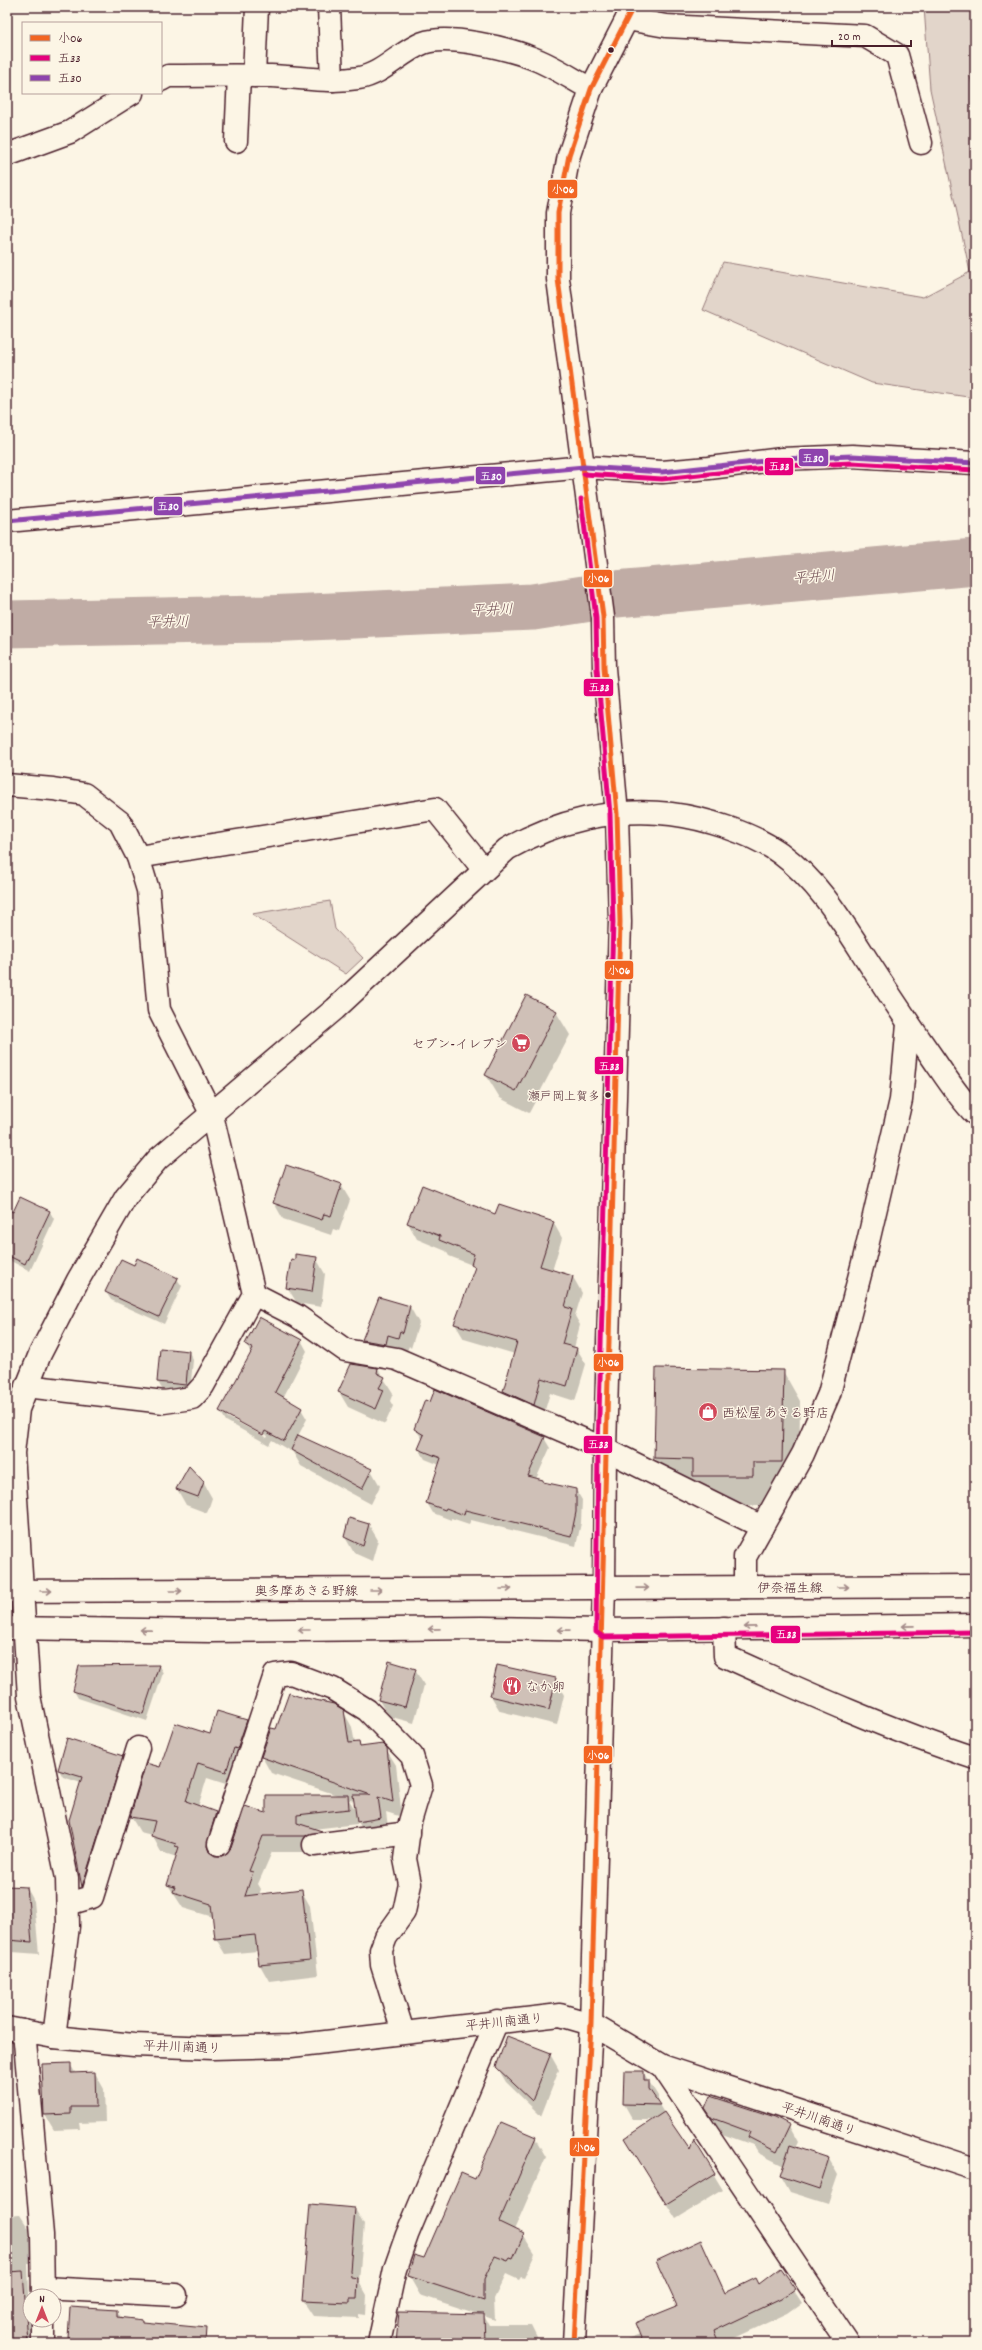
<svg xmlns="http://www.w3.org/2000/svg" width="982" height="2350" font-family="Dekko,'Klee One',sans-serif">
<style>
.green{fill:#e2d5ca;stroke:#967a7a}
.shadow{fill:#0003;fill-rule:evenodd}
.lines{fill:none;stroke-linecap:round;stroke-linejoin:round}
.river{stroke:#c0aca5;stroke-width:47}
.building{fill:#cfc0b7;stroke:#4a1f2b}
.street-casing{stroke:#4a1f2b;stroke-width:25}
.secondary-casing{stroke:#4a1f2b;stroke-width:25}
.highway-casing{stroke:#4a1f2b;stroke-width:25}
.street{stroke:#fcf5e5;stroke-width:22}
.secondary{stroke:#fcf5e5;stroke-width:22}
.highway{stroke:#fcf5e5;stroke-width:22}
.bus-1-casing{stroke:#fcf5e5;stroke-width:8}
.bus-2-casing{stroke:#fcf5e5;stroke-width:8}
.bus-3-casing{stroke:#fcf5e5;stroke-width:8}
.bus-1{stroke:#f26522;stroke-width:5}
.bus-2{stroke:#e5007d;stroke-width:5}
.bus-3{stroke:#8e44ad;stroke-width:5}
.oneway{stroke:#a38a88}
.bus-dot{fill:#4a1f2b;stroke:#fcf5e5;stroke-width:1.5}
.labels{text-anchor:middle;stroke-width:3;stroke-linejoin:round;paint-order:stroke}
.bus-label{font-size:12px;fill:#4a1f2b;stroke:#fcf5e5;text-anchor:end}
.poi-label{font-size:13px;fill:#4a1f2b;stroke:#fcf5e5;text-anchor:start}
.street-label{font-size:13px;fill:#4a1f2b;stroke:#fcf5e5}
.water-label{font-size:14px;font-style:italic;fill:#6d4950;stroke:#fcf5e5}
.line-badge{stroke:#fcf5e5;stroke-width:1.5}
.badge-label{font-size:11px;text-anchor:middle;font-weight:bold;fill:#fff}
</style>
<rect width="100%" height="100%" fill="#fcf5e5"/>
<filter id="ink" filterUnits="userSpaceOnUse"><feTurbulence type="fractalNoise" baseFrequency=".025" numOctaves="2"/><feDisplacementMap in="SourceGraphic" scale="8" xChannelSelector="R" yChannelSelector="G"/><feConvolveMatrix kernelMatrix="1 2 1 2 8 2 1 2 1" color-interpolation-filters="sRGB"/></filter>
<g filter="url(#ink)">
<g class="green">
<path d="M924,7H975V71L969,74L975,92V398L872,383L703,310L723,262L923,297L970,272L930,89Z"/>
<path d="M330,901L335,929L363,958L346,974L252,914Z"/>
</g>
<g class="shadow">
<path d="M556,1012L570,1035L529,1113L500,1098L486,1075Z"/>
<path d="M341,1185L350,1200L339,1231L333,1229L331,1235L283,1219L274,1203Z"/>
<path d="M20,1198L50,1212L54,1219L30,1271L7,1259V1210L13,1213Z"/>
<path d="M496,1216L553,1222L562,1238L552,1271L573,1277L582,1293L575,1316L580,1325L574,1348L577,1349L586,1364L575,1401L550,1393L542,1420L513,1407L504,1391L515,1354L464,1339L455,1324L475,1269L472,1265L449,1256L446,1251L417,1239L408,1223Z"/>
<path d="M316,1258L325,1274L321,1307L297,1303L287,1287Z"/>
<path d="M134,1266L177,1279L182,1286L164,1324L111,1300L106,1292Z"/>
<path d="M380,1298L410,1307L419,1323L411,1348L409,1346L406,1353L372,1356L363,1340Z"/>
<path d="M301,1340L307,1351L283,1398L301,1409L307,1419L298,1436L371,1470L380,1486L371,1504L301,1466L291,1449L290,1451L272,1440L269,1445L226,1421L220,1411L251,1354L246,1344ZM227,1415L268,1436L267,1438L227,1417Z"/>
<path d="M189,1352L193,1360L190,1392L162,1389L158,1382Z"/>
<path d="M378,1369L393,1393L390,1401L393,1406L385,1424L348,1407L339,1392Z"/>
<path d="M783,1371L800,1401L799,1492H770V1506L712,1505L673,1488L655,1458Z"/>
<path d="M415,1428L544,1438L550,1448L536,1479L543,1480L545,1483L576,1490L582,1500L581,1523L576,1546L471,1520L469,1524L451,1518V1520L433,1513L427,1503L440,1465L425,1459L419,1449L423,1440Z"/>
<path d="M189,1467L203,1482L212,1498L207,1513L186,1505L177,1489Z"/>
<path d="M350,1519L369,1525L378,1540L372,1561L354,1553L345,1537Z"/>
<path d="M159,1666L163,1673L147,1721L78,1698L74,1691Z"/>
<path d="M415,1670L424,1685L414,1723L388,1716L379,1700Z"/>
<path d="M555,1679L564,1695L557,1725L500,1711L491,1696Z"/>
<path d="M343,1711L352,1727L355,1744L359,1743L361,1748L386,1749L396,1765L402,1817L386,1812L389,1834L367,1837L357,1820V1824L313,1829L321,1832L330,1847L315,1852H272L258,1884L261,1889L259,1895L301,1890L310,1906L318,1975L269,1981L260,1965L258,1951L225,1954L216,1939L213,1917L183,1908L168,1885L177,1857L161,1852L152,1835L140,1832L131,1817L161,1769L211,1736L246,1721L255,1737L235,1787L207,1778L198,1807L216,1813L225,1829L217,1857H222L267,1815L337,1795L271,1773L262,1757L271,1729L277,1731ZM349,1800L355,1801L356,1811Z"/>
<path d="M122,1756L126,1764L87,1892L83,1886L70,1820L81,1783L63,1777L59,1770Z"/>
<path d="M7,1887L27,1888L34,1901L39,1954L12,1952L7,1944Z"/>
<path d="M550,2054L559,2070L541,2116L506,2082L497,2067Z"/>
<path d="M70,2064L76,2074L95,2073L104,2089L105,2122L79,2123L80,2129L54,2130L45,2115Z"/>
<path d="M625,2072H643L658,2096V2103L664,2113L691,2152L694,2142L723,2190L676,2219L635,2154L653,2120H633L624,2104Z"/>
<path d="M706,2108L789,2126L798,2142L795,2148L829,2159L838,2175L828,2204L790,2192L781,2176L784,2166L758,2153L753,2145L722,2134Z"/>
<path d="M535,2138L546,2157L514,2230L523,2235L535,2254L524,2278L521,2277L519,2280L506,2274L494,2299L495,2320L484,2316L489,2325H531L540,2343H397L478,2314L420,2295L409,2276L425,2260L476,2180Z"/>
<path d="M355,2209L364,2225L359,2281L367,2295L366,2315L359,2314V2318L313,2316L303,2301Z"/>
<path d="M20,2215L29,2229L32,2263H28L30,2320H32L34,2343H7V2216Z"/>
<path d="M700,2241L726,2294L759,2285L780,2269L802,2303L788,2313L724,2343H629L627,2339L640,2334L678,2306Z"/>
<path d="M117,2311L122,2319L167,2325L176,2343H72L69,2338Z"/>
</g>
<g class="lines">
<path class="river" d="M7,624L266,619L533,607L616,594L975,562"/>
</g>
<g class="building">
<path d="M526,995L557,1011L516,1091L485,1075Z"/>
<path d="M286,1165L342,1184L331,1216L324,1214L322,1220L273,1203Z"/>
<path d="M422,1185L495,1214L499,1204L554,1222L540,1266L573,1276L565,1307L572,1309L562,1344L577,1348L567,1386L541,1378L534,1405L503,1391L517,1342L454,1324L475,1267L471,1265L474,1254L439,1240L440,1236L407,1223Z"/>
<path d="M20,1197L50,1211L25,1264L7,1255V1209L13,1212Z"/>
<path d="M295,1254L317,1257L312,1292L286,1288L291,1259L295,1260Z"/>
<path d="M137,1258L178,1278L159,1317L105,1292L121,1259L134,1265Z"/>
<path d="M379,1297L410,1306L403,1333L400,1331L398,1338L388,1335L386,1344L362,1340Z"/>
<path d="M259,1317L302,1340L275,1392L302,1408L284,1441L265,1431L263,1435L219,1411L253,1349L245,1344Z"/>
<path d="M160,1348L189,1351L186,1385L157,1382Z"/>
<path d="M351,1364L378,1368L377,1373L385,1377L379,1388L384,1390L376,1409L338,1392Z"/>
<path d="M656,1368L784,1370L782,1462H753V1476H693V1459L654,1458Z"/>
<path d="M435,1389L545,1437L528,1476L543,1480V1482L576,1489V1512L571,1536L465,1510L464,1515L446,1508L445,1510L426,1503L441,1458L418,1449L424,1435L414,1429L425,1400L430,1402Z"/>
<path d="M298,1435L372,1469L362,1489L291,1450Z"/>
<path d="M189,1466L204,1482L198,1497L176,1489Z"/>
<path d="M349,1518L369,1524L363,1546L344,1537Z"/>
<path d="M389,1661L416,1669L405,1707L378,1700Z"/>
<path d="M159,1665L143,1714L73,1691L79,1666Z"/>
<path d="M497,1665L556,1678L549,1710L490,1696Z"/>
<path d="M289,1693L306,1699V1698L334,1704L344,1710L349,1743L359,1742L360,1747L383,1744L387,1748L393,1802L378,1797L381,1818L357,1822L353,1795H371L261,1757L271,1728L276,1729Z"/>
<path d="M217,1711L247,1720L237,1749L234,1748L226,1772L198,1763L186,1801L216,1812L207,1846L209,1852L215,1856H222L231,1848L245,1806L266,1813V1795H348L349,1809L297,1815V1823L322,1831L305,1836H263L249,1871L253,1872L245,1896L302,1889L310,1960L259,1965L255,1935L215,1939L211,1904L173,1892L175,1887L167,1885L179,1847L175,1846L176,1844L151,1836L155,1821L130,1817L146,1763L160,1767L175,1723L210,1734Z"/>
<path d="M67,1738L123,1756L82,1887L69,1820L82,1777L58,1770Z"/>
<path d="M7,1886L27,1887L32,1942L7,1940Z"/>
<path d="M507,2036L551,2053L532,2101L496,2067Z"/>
<path d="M71,2063V2073L95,2072L96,2107H71V2114L44,2115L42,2064Z"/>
<path d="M624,2071H644V2080H649V2089L660,2105L623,2104Z"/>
<path d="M710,2096L775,2117L790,2125L777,2152L748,2137L750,2132L712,2118L705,2108Z"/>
<path d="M664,2112L690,2150L694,2140L715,2174L666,2204L625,2138Z"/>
<path d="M501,2122L536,2137L499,2222L524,2234L513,2259L510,2258L508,2261L495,2256L484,2279V2301L408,2276L414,2255L424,2258L461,2173L475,2179Z"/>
<path d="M790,2145L829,2158L819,2189L780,2176Z"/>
<path d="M310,2204L355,2208L350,2271L351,2277L358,2278L357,2299H350V2303L302,2301Z"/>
<path d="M701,2240L725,2293L756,2278L759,2284L780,2268L795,2289L781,2299L714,2331L719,2343H643L635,2323L677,2306L656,2261Z"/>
<path d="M23,2271L28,2343H7V2272Z"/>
<path d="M70,2307L117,2310V2317L143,2320V2322L206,2328L205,2343H126L68,2338Z"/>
<path d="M399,2312L484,2314L485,2343H396Z"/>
</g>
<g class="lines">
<defs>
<g id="street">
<path d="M329,7L332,80"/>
<path d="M627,19L666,26L865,36L897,55L921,143"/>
<path d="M254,76L257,7"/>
<path d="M161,80L168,76C203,76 237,75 271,76C301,77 330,83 359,78C383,74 400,52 423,43C448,34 507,48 532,58C552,65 572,79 591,89"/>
<path d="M236,141L239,76"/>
<path d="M7,155L70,132L132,93"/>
<path d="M7,785L53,789L84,794L120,822L138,857L148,890L159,1010L212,1115L254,1294L203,1386L192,1398L164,1402L26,1386"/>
<path d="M138,857L435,809L484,870"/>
<path d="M254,1294L297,1316L345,1350L397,1359L605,1449L762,1527"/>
<path d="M745,1587V1557L803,1454L829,1394L864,1259L901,1100L908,1024"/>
<path d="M724,1628L725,1656C807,1693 889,1730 975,1758"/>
<path d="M219,1844L275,1675L291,1673L333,1689L367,1710L412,1756L421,1785L410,1822L405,1859L410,1884L404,1912L386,1937L381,1950L382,1965L403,2032"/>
<path d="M314,1845L409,1833"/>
<path d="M68,1904L92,1897L138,1748"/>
<path d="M591,2024L662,2066L975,2169"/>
<path d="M24,2031L42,2235L43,2296"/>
<path d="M54,2037L68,1926L67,1878L29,1696L13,1453L18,1409L40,1354L78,1280L126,1197L158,1159L335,1009L507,849C556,821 614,807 671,814C704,818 752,833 780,853C818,881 842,921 867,960C889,994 911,1027 934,1060C947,1079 959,1098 975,1114"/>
<path d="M662,2066L848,2343"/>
<path d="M43,2288L176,2295"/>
<path d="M43,2320V2343"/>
<path d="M379,2343L395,2269L407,2235L497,2021"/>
</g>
<g id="secondary">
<path d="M7,521L584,467L662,472L709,468L782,459L852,456L975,463"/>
<path d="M7,1591L975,1586"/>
<path d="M7,1628L210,1631L482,1628L603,1630L975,1625"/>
<path d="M7,2028L54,2037L134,2045L213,2048L291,2046L560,2015L591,2024"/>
</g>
<path id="highway" d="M574,2343L591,2024L604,1588L605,1449L620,922L617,814L604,668L603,617L558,279V213L569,155L591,89L633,7"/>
</defs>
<use href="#street" class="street-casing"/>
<use href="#secondary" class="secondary-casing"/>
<use href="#highway" class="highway-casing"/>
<use href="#street" class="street"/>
<use href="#secondary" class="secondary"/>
<use href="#highway" class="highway"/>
<defs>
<path id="bus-1" d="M574,2343L591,2024L620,922L617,814L604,668L603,617L558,279V213L569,155L591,89L633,7"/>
<g id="bus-2">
<path d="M584,474L662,479L783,466L852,463L975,470"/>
<path d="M581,499L596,618L597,669L610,814L613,922L598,1449L596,1632L603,1637L975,1632"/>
</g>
<path id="bus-3" d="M7,521L584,467L662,472L782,459L852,456L975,463"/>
</defs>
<use href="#bus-1" class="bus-1-casing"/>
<use href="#bus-2" class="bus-2-casing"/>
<use href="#bus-3" class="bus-3-casing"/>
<use href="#bus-1" class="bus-1"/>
<use href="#bus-2" class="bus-2"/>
<use href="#bus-3" class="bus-3"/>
</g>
<defs><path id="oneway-shaft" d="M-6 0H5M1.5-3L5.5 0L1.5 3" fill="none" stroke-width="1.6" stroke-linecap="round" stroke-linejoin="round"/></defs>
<g class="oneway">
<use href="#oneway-shaft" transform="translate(843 1587)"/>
<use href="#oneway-shaft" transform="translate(643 1588) rotate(-1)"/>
<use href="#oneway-shaft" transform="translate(506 1589)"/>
<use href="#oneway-shaft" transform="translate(376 1590)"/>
<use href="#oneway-shaft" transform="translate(46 1591)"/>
<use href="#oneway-shaft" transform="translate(176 1591)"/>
<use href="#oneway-shaft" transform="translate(908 1626) rotate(179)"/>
<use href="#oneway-shaft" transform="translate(750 1627) rotate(179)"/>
<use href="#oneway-shaft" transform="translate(434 1629) rotate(179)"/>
<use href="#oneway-shaft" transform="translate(146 1630) rotate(-179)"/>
<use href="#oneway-shaft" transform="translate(304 1630) rotate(180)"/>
<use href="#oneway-shaft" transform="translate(564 1630) rotate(-179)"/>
</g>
</g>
<defs>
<symbol id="supermarket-disc" viewBox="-11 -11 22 22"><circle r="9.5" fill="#d1495b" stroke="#fcf5e5"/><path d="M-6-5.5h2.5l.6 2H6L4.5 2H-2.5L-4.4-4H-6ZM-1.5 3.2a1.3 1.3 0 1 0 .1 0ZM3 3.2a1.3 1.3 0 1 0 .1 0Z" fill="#fff"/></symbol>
<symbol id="shop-disc" viewBox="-11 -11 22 22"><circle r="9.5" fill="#d1495b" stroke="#fcf5e5"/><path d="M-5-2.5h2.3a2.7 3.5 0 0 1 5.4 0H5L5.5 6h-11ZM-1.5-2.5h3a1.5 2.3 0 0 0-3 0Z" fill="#fff"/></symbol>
<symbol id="restaurant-disc" viewBox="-11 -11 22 22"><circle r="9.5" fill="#d1495b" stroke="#fcf5e5"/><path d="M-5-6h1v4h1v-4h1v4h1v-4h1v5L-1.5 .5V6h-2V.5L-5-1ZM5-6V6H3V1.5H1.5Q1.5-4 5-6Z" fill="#fff"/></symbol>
</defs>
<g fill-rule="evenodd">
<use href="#supermarket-disc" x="510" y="1032" width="22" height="22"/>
<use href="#shop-disc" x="697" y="1401" width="22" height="22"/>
<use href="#restaurant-disc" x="501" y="1675" width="22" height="22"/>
</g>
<g class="bus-dot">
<circle cx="611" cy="50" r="3.5"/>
<circle cx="608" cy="1095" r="3.5"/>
</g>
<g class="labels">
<g class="bus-label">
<text x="600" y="1100">瀬戸岡上賀多</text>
</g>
<g class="poi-label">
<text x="507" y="1048" text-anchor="end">セブン-イレブン</text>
<text x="722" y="1417">西松屋 あきる野店</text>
<text x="526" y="1691">なか卵</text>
</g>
<g class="street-label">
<text x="790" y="1592">伊奈福生線</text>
<text x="306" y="1595">奥多摩あきる野線</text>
<text transform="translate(504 2021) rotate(-6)" y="5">平井川南通り</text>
<text transform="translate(182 2046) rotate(2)" y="5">平井川南通り</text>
<text transform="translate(819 2118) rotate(19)" y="5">平井川南通り</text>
</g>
<g class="water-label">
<text transform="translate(814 576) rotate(-5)" y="5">平井川</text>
<text transform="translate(492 609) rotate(-2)" y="5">平井川</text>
<text transform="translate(168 621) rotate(-1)" y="5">平井川</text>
</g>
</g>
<g class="line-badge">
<rect x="547" y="179" width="31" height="20" rx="4" fill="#f26522"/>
<rect x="798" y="448" width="31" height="19" rx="4" fill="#8e44ad"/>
<rect x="764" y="457" width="30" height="19" rx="4" fill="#e5007d"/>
<rect x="475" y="466" width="31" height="19" rx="4" fill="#8e44ad"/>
<rect x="153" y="496" width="30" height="20" rx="4" fill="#8e44ad"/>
<rect x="583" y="569" width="30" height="19" rx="4" fill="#f26522"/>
<rect x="583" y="678" width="31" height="19" rx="4" fill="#e5007d"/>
<rect x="604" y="960" width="30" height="20" rx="4" fill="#f26522"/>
<rect x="594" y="1056" width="30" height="19" rx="4" fill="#e5007d"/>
<rect x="593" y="1353" width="31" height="19" rx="4" fill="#f26522"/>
<rect x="583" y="1435" width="30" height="19" rx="4" fill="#e5007d"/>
<rect x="770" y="1625" width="31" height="19" rx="4" fill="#e5007d"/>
<rect x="583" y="1745" width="30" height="19" rx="4" fill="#f26522"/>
<rect x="569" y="2137" width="31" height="20" rx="4" fill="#f26522"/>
</g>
<g class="badge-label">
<text x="563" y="193">小06</text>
<text x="813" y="462">五30</text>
<text x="779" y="470">五33</text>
<text x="491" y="480">五30</text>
<text x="168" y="510">五30</text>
<text x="598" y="582">小06</text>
<text x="599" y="691">五33</text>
<text x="619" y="974">小06</text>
<text x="609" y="1070">五33</text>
<text x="608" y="1366">小06</text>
<text x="598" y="1448">五33</text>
<text x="786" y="1638">五33</text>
<text x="598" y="1759">小06</text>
<text x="584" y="2151">小06</text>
</g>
<rect width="982" height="2350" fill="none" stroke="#fcf5e5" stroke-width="24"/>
<rect x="12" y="12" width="958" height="2326" fill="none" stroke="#4a1f2b" stroke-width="1.5" filter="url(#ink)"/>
<rect x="22" y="22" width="140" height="72" fill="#fcf5e5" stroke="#b59f9b"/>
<rect x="30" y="35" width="20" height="6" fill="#f26522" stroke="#b59f9b"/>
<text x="58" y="42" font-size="12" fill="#4a1f2b">小06</text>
<rect x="30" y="55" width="20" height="6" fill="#e5007d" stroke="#b59f9b"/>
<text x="58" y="62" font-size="12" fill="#4a1f2b">五33</text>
<rect x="30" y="75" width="20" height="6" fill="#8e44ad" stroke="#b59f9b"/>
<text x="58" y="82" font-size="12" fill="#4a1f2b">五30</text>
<g transform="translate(42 2308)"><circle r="19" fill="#fcf5e5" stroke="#b59f9b"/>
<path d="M0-3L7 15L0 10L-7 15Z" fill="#d1495b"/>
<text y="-6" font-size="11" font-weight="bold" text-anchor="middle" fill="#4a1f2b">N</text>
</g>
<path d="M832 40v6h79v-6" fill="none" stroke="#4a1f2b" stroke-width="2"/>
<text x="838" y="40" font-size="12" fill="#4a1f2b" stroke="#fcf5e5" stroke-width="3" paint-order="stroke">20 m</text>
</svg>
